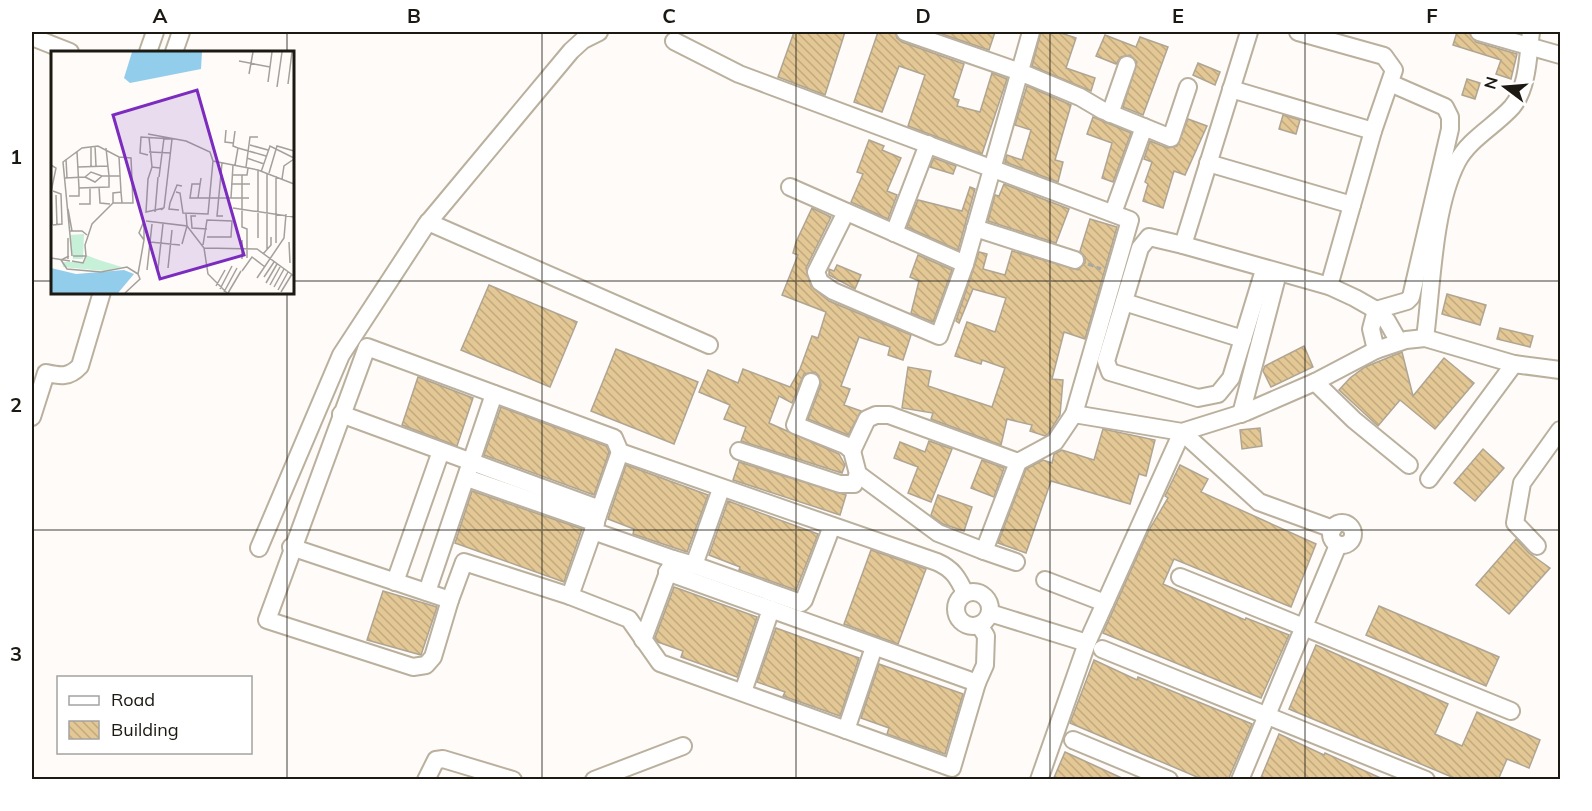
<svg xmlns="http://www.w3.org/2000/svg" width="1592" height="811" font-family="Mulish,sans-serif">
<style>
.building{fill:url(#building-back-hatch);stroke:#afa593;stroke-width:1.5}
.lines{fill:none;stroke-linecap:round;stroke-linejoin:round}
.minor-casing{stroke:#bab09d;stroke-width:20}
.path{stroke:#aba8a3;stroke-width:3;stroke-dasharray:6 3;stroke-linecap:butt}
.minor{stroke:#fff;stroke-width:16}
.grid{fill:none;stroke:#1c1912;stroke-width:1.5;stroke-opacity:0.55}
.inset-road{fill:none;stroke:#a4a19c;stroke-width:1.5}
.view{fill:#7b2cbf;fill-opacity:0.15;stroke:#7b2cbf;stroke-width:3}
.inset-edge{fill:none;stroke:#1c1912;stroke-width:3}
.neatline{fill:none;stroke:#1c1912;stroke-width:2}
.grid-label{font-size:20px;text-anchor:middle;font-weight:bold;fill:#1c1912}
</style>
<defs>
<pattern id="building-back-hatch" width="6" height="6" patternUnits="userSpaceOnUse" patternTransform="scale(1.5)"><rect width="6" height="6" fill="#e3c794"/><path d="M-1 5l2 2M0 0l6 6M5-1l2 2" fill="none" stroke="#c2aa7f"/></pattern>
</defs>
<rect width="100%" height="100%" fill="#fefbf8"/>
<g class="building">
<path d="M794,32H845L825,95L778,77Z"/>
<path d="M878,32H895L897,38L902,42L964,64L953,98L959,100L957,106L980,112L992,73L1007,79L982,154L908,126L925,75L899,66L882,112L854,102Z"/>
<path d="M936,32H995L989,50Z"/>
<path d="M1041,32H1058L1076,38L1066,68L1095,78L1091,91L1032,66Z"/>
<path d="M1457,32H1469L1476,42L1517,54L1511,79L1496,74L1501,60L1453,45Z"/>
<path d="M1105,35L1136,47L1140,37L1168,47L1143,115L1123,107L1137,62L1130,55L1121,57L1116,64L1096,56Z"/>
<path d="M1198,63L1220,72L1215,85L1193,75Z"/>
<path d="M1467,79L1480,83L1475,99L1462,95Z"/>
<path d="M1027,86L1071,105L1055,160L1063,162L1058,182L1005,162L1007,155L1022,160L1031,130L1015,125Z"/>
<path d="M1283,115L1300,120L1296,134L1279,129Z"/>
<path d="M1093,117L1131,133L1113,182L1102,178L1112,143L1087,134Z"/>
<path d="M1188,119L1207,126L1185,175L1174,171L1163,208L1143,201L1148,184L1145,182L1152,162L1144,159L1150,141L1168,148L1177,146Z"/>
<path d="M869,140L884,146L882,150L901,158L887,191L897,195L888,219L851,202L863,174L857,172Z"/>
<path d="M934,158L956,166L953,174L930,167Z"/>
<path d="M1004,184L1069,209L1056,243L988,221L995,195L999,196Z"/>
<path d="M970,187L975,189L958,250L907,227L918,200L962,211Z"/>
<path d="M812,208L831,217L806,268L811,286L829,301L911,335L903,360L888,355L890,347L859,337L841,386L850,389L844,405L861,411L848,435L808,419L821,385L819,376L815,372L804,374L792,403L779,396L769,423L839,454L845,465L842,473L741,441L746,427L724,419L730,405L699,392L708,370L738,383L743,369L790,387L800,369L812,336L818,338L826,312L782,295L798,255L793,253L796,242Z"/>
<path d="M1090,219L1117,227L1085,339L1064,332L1052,379L1063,380L1060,415L1048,434L1045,436L1030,431L1032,425L1007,419L1001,445L931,419L933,413L902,408L908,367L931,371L928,386L992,407L1005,368L982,360L981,364L955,356L967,322L995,332L1006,298L973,289L959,323L956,321L979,252L987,254L983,269L1005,275L1012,251L1078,270L1085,263V257L1080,251Z"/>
<path d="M918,255L952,270L933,322L911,313L919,281L910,277Z"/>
<path d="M837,265L861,275L855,289L829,275V269L834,271Z"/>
<path d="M489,285L577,322L550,387L461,350Z"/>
<path d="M1447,294L1486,305L1480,325L1442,314Z"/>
<path d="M1500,328L1533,336L1530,347L1497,339Z"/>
<path d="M1304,346L1313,367L1271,387L1263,371L1265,366Z"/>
<path d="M616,349L698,382L674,444L591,411Z"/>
<path d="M1402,352L1413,396L1444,358L1474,383L1435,429L1400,400L1378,426L1339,390L1350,378L1365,367Z"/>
<path d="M418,377L473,398L457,446L402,425Z"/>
<path d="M501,407L606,446L609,452L594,495L484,455Z"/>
<path d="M1260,428L1262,446L1242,449L1240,430Z"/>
<path d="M1103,429L1155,440L1146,476L1139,474L1130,504L1051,481L1026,553L998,543L1026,469L1043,460L1052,463L1054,454L1062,450L1094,460Z"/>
<path d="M929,441L952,449L931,502L908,493L918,467L894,458L900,442L925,452Z"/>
<path d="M1483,449L1504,468L1475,501L1454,483Z"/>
<path d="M982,460L1004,468L994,497L971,488Z"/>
<path d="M739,462L846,495L840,515L733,480Z"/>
<path d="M626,465L708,495L687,552L633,534L634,529L608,519Z"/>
<path d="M1180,465L1208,479L1201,492L1316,544L1291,607L1174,559L1163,584L1245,620L1246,618L1289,635L1261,698L1103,633L1149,530L1168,498L1165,496Z"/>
<path d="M472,491L582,529L564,582L455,543Z"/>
<path d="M938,495L972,507L964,531L943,524L931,515Z"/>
<path d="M728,501L818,534L796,590L739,570L740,567L709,555Z"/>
<path d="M1516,539L1529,553L1550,568L1509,614L1476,585Z"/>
<path d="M871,550L926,569L898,644L844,624Z"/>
<path d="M674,587L757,617L737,677L681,657L683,651L658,642L655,638Z"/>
<path d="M383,591L437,607L421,655L367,640Z"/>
<path d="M1379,606L1499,657L1486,686L1366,635Z"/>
<path d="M776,628L859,658L840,716L783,696L785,692L757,682Z"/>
<path d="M1316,645L1448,704L1435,734L1462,746L1477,712L1540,740L1529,768L1507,759L1498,780H1459L1289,709Z"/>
<path d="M1094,660L1137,680L1138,677L1252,724L1228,780H1204L1070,723Z"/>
<path d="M879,664L963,694L945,754L887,734L889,728L861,718Z"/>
<path d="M1279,734L1324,755L1325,753L1385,780H1260Z"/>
<path d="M1065,752L1089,763L1126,780H1053Z"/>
</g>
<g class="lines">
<defs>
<g id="minor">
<path d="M905,32L1020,72L1080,97L1102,110L1171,138L1188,87"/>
<path d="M1249,32L1183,245L1329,286L1355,298L1376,310L1387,321L1399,342"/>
<path d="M1298,32L1384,56L1394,70L1373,131L1329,286"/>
<path d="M1479,32L1560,55"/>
<path d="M32,37L70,52"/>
<path d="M674,41L739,74L1130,220L1074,414L1055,442L1018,462L889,415H876L867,419L852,451"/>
<path d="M148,52L155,32"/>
<path d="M174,52L181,32"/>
<path d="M1231,89L1373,131"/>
<path d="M1110,114L1127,65"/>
<path d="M1208,163L1352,205"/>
<path d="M790,187L965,264"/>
<path d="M846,212L816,272L820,282L833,291L939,336L965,264L1031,32"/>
<path d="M1113,213L1144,127"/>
<path d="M428,222L709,345"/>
<path d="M975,228L1075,260"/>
<path d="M894,233L928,144"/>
<path d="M1183,245L1149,237L1140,248L1106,361L1110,372L1198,398L1218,394L1231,378L1264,270"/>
<path d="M1124,302L1243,339"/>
<path d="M1376,310L1407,301L1411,297L1450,129V117L1445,107L1390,83"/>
<path d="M1376,310L1371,329L1376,350"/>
<path d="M1425,338C1432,286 1433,209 1457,162C1469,139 1495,126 1512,107C1528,88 1528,55 1531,32"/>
<path d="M811,382L795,425L845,445L852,451L858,474L938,533L984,551L1018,462"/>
<path d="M1315,382L1354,420L1409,465"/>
<path d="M341,414L600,509L593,531L673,559"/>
<path d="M1074,414L1182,432L1246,412L1315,382L1376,350L1406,340L1425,338L1514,364L1560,370"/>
<path d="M1241,414L1278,273"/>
<path d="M32,417L46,373C60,376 69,378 80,366L102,292"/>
<path d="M739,451L840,484H854L858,474"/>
<path d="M467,478L596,523"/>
<path d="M1429,479L1514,364"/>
<path d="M600,509L620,452"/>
<circle cx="1342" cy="534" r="11"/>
<path d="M593,531L570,596L629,619L660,663L952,768L977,683L985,665L986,636L979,625"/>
<path d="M1537,546L1515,523L1522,483L1560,430"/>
<path d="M291,547L450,600L464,562L570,596"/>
<path d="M259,548L341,355L426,225L571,51L583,40L599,32"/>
<path d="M984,551L1016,562"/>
<path d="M694,565L801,603L804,600L832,526"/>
<path d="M667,572L977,683"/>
<path d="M1180,577L1511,711"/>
<path d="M1045,580L1105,603"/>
<path d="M395,582L441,451"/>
<circle cx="973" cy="609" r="17"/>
<path d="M427,592L494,394"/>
<path d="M450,600L433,657L426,665L413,667L267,620L367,347L614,438L620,452L937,562C953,569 958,578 965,593"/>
<path d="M990,613L1087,643"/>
<path d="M643,640L673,559L694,565L721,489"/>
<path d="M1102,649L1426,780"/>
<path d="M743,692L771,609"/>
<path d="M846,730L874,647"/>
<path d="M1073,740L1169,780"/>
<path d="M426,780L436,760L443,759L513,780"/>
<path d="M594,780L683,746"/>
<path d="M1039,780L1087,643L1182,432L1259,502L1333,529"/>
<path d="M1240,780L1338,545"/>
</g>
</defs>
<use href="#minor" class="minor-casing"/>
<path class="path" d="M1088,264L1101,269"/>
<use href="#minor" class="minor"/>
</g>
<path class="grid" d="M287,32V52M542,32V780M796,32V780M1050,32V780M1305,32V780M32,281H52M292,281H1560M287,292V780M32,530H1560"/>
<g transform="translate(51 51)">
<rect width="243" height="243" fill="#fefbf8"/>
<path d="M33,183L32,208H22L19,184Z" fill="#c6f0d8"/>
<path d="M35,204L48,209L71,216L54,220L12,216L11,211H33Z" fill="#c6f0d8"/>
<path d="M81,1H151L150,18L79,32L73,27ZM0,217L25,223L73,219L83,223L67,242H0Z" fill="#93cdec"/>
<path class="inset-road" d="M188,10L219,16M198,23L202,1M217,31L221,1M237,33L241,1M226,36L231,1M175,79L174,91L182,92M184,80L182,95L187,97L184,114M97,83L135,90L159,101L162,110L207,119L243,133M98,86L101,116M199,94L217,99M44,95L45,115M40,96V115M187,97L215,105M26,101L28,137M98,101L120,102M97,104L89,102L90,86L121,88L113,157M68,106L70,141M196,107L213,113M15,108L16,127M171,112L166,165H172M0,114L5,117L0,141L1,174M27,116L57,115M195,116L199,86H207M109,117L101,116L97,128L95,161L113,157L110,159M207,119V187M210,121L219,95L243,107M218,122L226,95L243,100M181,124H196L197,117M191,124V176L196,178V207M51,125H58L55,97M108,126L113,87M14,127L34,126L40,121L51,125L44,131L34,126M231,128L233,115L243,108M149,133H141L139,147H198M180,133H199M48,136L49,152L59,153M125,141L129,142L132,162L157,163L162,110M5,144L6,174M18,145H28V137L58,136V125H69M147,147L150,127M180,147L182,114M28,153H39V137M182,157L243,166M17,158L21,180M128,159L118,158L119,152L126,134L131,135M104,161L107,126M135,163L136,175L153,197L157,223L176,242M145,165H140L141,177L156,178M95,170L136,175L131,193M2,174L11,173L10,143L2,140M19,180H31L36,184M191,189V208M99,191L129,194M238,191L239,212M225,192V125M152,194L156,169L181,170L180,186H156M153,197L206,198L243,225M216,198V123M212,203L220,194V186M18,205L10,209L16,218L50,221L76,216L87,223M21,205L12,111L31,97L47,95L68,106L80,107L82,152H71M22,205H35L34,194L41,173L62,152V142L70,141L71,152H62M0,207L19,210M17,208V187M21,210L32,212L35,205M117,217L121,179M107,218L112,173M96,219L101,173M191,220L201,206L214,216M213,226L223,211M206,227L233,187L235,163M215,232L226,213M219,234L229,216M165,235L174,219M223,236L233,218M169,238L181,215M227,239L237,221M173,241L186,217M230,241L241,223M74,242L89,228L87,223L93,189V170L88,182L93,189M177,242L190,220"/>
<path class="view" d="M146,39L193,204L109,228L62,64Z"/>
<rect width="243" height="243" class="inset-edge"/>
</g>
<rect width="1592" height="811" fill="none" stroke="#ffffff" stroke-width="66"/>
<rect x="57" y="676" width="195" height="78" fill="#ffffff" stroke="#a4a3a0" stroke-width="1.5"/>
<rect x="69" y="696" width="30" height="9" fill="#ffffff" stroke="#a4a3a0" stroke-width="1.5"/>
<text x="111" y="706" font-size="18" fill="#1c1912">Road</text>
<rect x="69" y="721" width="30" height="18" fill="url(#building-back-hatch)" stroke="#a4a3a0" stroke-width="1.5"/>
<text x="111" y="736" font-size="18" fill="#1c1912">Building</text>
<g transform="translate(1505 87) rotate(286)" stroke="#ffffff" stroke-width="4.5" paint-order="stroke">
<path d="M0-4.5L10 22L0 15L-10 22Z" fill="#1c1912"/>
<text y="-9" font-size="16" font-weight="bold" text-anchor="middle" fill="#1c1912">N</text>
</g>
<rect x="33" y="33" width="1526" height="745" class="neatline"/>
<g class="grid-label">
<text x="160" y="23">A</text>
<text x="414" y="23">B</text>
<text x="669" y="23">C</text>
<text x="923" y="23">D</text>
<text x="1178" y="23">E</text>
<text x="1432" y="23">F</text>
<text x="16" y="164">1</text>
<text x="16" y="412">2</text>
<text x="16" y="661">3</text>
</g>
</svg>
